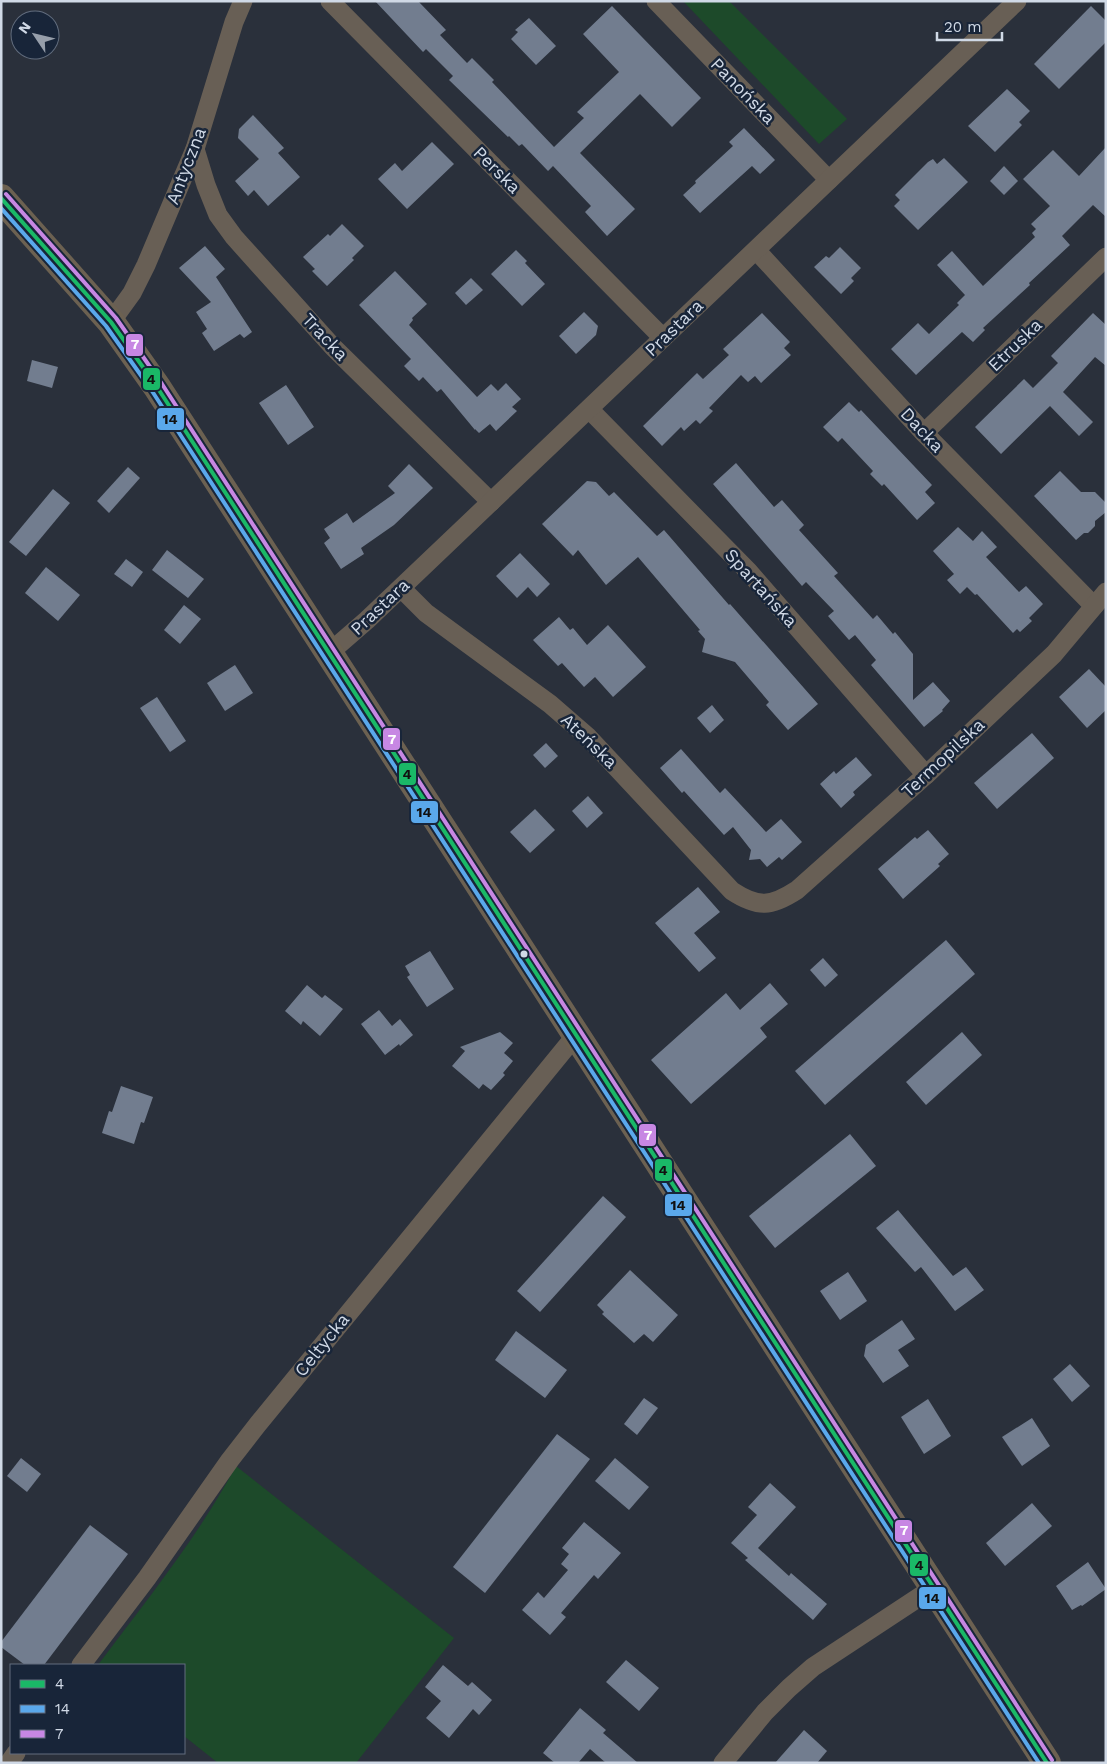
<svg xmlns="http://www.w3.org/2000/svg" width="1107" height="1764" font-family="'Work Sans',sans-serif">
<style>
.green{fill:#1d4a2a}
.building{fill:#727d8f}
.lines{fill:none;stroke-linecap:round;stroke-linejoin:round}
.minor{stroke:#685f55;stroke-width:19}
.secondary{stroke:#6c6151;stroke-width:28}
.bus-1-casing{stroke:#182539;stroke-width:8}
.bus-2-casing{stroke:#182539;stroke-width:8}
.bus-3-casing{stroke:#182539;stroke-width:8}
.bus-1{stroke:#1ab867;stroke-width:4}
.bus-2{stroke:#5aa8eb;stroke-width:4}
.bus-3{stroke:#c787e3;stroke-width:4}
.bus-dot{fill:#d0d9e6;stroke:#182539;stroke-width:2}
.labels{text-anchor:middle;stroke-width:5;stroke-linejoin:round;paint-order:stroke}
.street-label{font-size:18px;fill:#d0d9e6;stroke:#182539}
.line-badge{stroke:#182539;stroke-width:2}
.badge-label{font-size:14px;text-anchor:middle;font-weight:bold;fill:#fff}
.pale-badge-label{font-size:14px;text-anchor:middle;font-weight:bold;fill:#111}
</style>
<rect width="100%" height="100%" fill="#2a303b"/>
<g class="green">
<path d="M683,1H729L847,119L819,144Z"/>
<path d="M236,1466L454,1638L356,1763H218L184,1736V1665H98C146,1601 198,1537 236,1466Z"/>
</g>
<g class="building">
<path d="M375,1H418L446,30L440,35L467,63L472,58L494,80L492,82L554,147L584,118L577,112L619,72L583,34L612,6L701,98L672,127L640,94L580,153L635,209L607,236L585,212L591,206L553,166L548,171L522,144L519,146L509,136L508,137L449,80L453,76L426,49L423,52Z"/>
<path d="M1091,6L1106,21V42L1059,89L1034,64Z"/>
<path d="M529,18L556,46L536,65L511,39L518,32L515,30Z"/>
<path d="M1007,89L1030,111L1019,122L1022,125L995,152L968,126Z"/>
<path d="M253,115L284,148L278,153L300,177L268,206L254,190L248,196L235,181L259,159L238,138L239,129Z"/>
<path d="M744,128L775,160L760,174L752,166L700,213L683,195L696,183L695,181L733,146L729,142Z"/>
<path d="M432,142L454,164L407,209L378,179L395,163L402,171Z"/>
<path d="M1106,147V217L1093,205L1062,236L1070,245L1029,283L1030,285L983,328L985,330L973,342L962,332L916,375L891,349L918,323L929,334L959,305L957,303L965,295L937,265L952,251L983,286L1035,237L1032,233L1036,229L1031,224L1050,206L1023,179L1053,150L1079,176Z"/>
<path d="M944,158L968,182L918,230L894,206L900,200L895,195L928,162L933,159L937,164Z"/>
<path d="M1004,166L1018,181L1004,195L990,181Z"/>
<path d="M342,224L364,246L352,258L354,260L327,286L312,271L315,269L303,257L328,234L330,236Z"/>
<path d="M205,246L225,269L216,277L252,332L244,338L240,334L214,351L202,333L207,329L196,312L211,302L179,268Z"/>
<path d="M840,247L861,268L851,278L854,281L841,294L814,267L826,256L829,258Z"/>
<path d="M516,250L527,261L525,263L545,284L522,306L491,274Z"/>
<path d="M395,271L427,304L412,318L413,320L409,325L477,397L491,384L498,391L506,383L521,399L512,407L517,411L496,431L490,424L479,433L475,429V430L441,389L437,392L423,377L419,381L404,366L411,359L359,305Z"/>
<path d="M471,278L483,290L466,305L455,293Z"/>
<path d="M584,312L598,326L596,335L576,354L559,336Z"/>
<path d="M762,313L790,342L784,348L791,355L761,383L755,376L748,382L741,375L709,408L713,411L700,424L696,420L684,431L681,427L662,446L643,426L697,373L703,379L729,355L723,349Z"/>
<path d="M1093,313L1106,325V366L1095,357L1063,392L1093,422L1079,436L1050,406L1001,454L975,427L1024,379L1033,388L1058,363L1051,356Z"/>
<path d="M32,360L58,367L52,388L27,381Z"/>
<path d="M286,385L314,427L288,445L259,403Z"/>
<path d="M849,402L859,412L861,410L932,485L925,492L935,503L917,520L884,484L882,486L870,474L873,471L842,438L838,442L823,427Z"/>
<path d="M736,463L774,507L782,500L804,525L799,530L838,573L834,576L873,619L877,615L893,634L895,632L913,654V700L933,682L950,701L942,710L943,711L924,727L871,665L876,660L855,635L849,640L828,616L834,611L806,582L802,586L713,484Z"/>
<path d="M409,464L433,488L394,525L361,548L364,554L341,569L324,543L330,538L324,529L347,513L353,523L395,493L388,486Z"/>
<path d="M128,467L140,478L109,513L97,501Z"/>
<path d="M1060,471L1081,492H1095L1106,503V512L1095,521V526L1088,533H1084L1076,540L1034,496Z"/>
<path d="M587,481L596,482L609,496L614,492L657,536L664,530L729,605L730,604L818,704L788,730L766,705L769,702L735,662L702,652L705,639L698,631L700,630L638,557L606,585L578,550L573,556L542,524Z"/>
<path d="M53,489L70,503L26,556L9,542Z"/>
<path d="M958,527L973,541L982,531L997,547L986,557L1019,592L1026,586L1043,604L1029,618L1032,621L1020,632L1017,629L1013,633L977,594L975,595L967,587L960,594L947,580L954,574L933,551Z"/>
<path d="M167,550L204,579L188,598L152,570Z"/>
<path d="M520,553L550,584L537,597L528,587L517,598L496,576Z"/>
<path d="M126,559L143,572L132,587L114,574Z"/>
<path d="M46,567L80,595L58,621L25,593Z"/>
<path d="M184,605L201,619L180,644L164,630Z"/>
<path d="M559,617L570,630L573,628L587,645L608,625L646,667L613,697L595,677L584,687L562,663L558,666L533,640Z"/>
<path d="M235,665L253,693L225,711L207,683Z"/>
<path d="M1089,669L1106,687V710L1087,728L1059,697Z"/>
<path d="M157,697L186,741L170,752L140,708Z"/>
<path d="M712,705L724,720L710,733L697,718Z"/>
<path d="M1032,733L1054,758L997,809L974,783Z"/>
<path d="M546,743L558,756L545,768L533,755Z"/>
<path d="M681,749L720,793L725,788L766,832L781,819L802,842L782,860L779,857L767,867L760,859L749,860L751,850L733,827L724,835L684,791L682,793L660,768Z"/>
<path d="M856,757L872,775L853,792L855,795L841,808L820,784L834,771L836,774Z"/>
<path d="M588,796L603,813L587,828L572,811Z"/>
<path d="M535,809L555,830L530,853L510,832Z"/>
<path d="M928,830L949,854L938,864L940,866L903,899L878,869L915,837L917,839Z"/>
<path d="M698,887L720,912L694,933L716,958L699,972L655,923Z"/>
<path d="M946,940L975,974L825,1105L795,1071Z"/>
<path d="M430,951L454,989L427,1007L407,977L410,975L405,966Z"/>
<path d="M823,958L838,975L825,987L810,970Z"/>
<path d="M770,983L788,1004L760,1028L767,1037L691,1104L651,1060L726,993L740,1010Z"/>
<path d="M307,985L322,998L325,995L343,1009L320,1036L303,1021L301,1025L285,1011Z"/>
<path d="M379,1010L392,1026L400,1019L413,1035L400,1046L399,1044L385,1055L361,1024Z"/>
<path d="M500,1032L513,1043L504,1053L513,1061L503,1073L505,1075L491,1090L483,1084L479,1089L452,1066L465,1051L460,1047Z"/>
<path d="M962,1032L982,1055L926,1105L906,1082Z"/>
<path d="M121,1086L153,1097L144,1123L141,1122L134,1144L102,1133L109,1111L112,1112Z"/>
<path d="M850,1134L876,1166L775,1248L749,1216Z"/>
<path d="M603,1196L626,1217L540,1312L517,1291Z"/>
<path d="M898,1210L953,1276L966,1267L984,1290L955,1311L921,1267L915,1272L876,1228Z"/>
<path d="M630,1270L678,1315L653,1342L644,1334L634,1343L602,1314L604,1312L597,1305Z"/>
<path d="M848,1272L867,1301L840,1320L820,1291Z"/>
<path d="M902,1320L915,1339L898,1350L909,1366L883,1383L864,1356L866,1345Z"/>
<path d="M516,1331L567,1370L545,1398L495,1360Z"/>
<path d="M1070,1364L1090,1386L1072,1402L1053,1379Z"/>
<path d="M644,1398L658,1408L637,1435L624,1424Z"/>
<path d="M928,1399L951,1436L924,1454L901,1417Z"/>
<path d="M1032,1418L1050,1446L1022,1466L1002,1437Z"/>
<path d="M557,1434L590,1459L485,1593L453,1567Z"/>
<path d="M21,1458L41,1474L27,1492L7,1476Z"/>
<path d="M615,1458L649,1487L629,1510L595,1481Z"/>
<path d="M770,1483L796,1507L758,1548L789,1576L791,1573L827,1604L813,1620L745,1560L748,1558L731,1543L757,1515L748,1507Z"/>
<path d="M1032,1503L1052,1526L1005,1566L986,1543Z"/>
<path d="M584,1522L621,1553L598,1579L594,1575L561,1613L566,1617L550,1635L522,1610L538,1592L544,1598L568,1570L561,1564L569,1554L562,1548Z"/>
<path d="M90,1525L128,1554L44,1665H25L1,1647V1642Z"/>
<path d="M1088,1562L1106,1589L1082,1606L1081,1605L1072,1610L1056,1586Z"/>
<path d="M626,1660L659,1688L639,1711L606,1682Z"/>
<path d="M443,1665L468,1686L472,1682L492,1700L479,1715L473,1709L449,1738L426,1718L441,1701L425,1687Z"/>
<path d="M580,1708L606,1730L603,1733L638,1763H606L590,1749L578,1763H555L543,1753Z"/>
<path d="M804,1730L827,1751L817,1763H775Z"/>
</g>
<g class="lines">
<g class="minor">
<path d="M330,1L663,338"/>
<path d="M656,1L829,180"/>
<path d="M195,149L206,185L218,215L234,237L333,347L491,502"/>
<path d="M756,250L924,433L1094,606"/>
<path d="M111,322L132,293L146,265L195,149L234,22L243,1"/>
<path d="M589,409L749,572L926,775"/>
<path d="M924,433L1106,257"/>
<path d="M401,588L426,613L550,704L588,737L732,891C758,908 771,907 797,890L926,775L1054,654L1106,592"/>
<path d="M329,653L367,620L1017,1"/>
<path d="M81,1665L147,1578L230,1460L258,1424L576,1035"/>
<path d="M9,1763L16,1753"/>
<path d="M723,1763L765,1712L789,1688L813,1667L933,1588"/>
</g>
<path class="secondary" d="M1,198L111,322L157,387L1047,1763"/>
<defs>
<path id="bus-1" d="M1,198L111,322L157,387L1047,1763"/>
<path id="bus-2" d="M1,208L106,326L152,391L1039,1763"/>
<path id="bus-3" d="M6,194L116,318L162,384L1052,1760"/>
</defs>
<use href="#bus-1" class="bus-1-casing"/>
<use href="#bus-2" class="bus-2-casing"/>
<use href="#bus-3" class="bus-3-casing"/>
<use href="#bus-1" class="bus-1"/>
<use href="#bus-2" class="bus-2"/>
<use href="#bus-3" class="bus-3"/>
</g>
<circle class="bus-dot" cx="524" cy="954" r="4.5"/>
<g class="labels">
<g class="street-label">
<text transform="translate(743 91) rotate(46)" y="6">Panońska</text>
<text transform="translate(186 166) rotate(-69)" y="6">Antyczna</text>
<text transform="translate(497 170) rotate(45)" y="6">Perska</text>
<text transform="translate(674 328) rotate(-44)" y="6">Prastara</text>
<text transform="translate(325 337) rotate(47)" y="6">Tracka</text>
<text transform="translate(1015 345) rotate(-44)" y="6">Etruska</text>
<text transform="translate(922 430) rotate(47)" y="6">Dacka</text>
<text transform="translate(761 588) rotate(48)" y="6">Spartańska</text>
<text transform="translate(380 607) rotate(-43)" y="6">Prastara</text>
<text transform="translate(589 741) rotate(44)" y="6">Ateńska</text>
<text transform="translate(943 758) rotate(-43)" y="6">Termopilska</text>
<text transform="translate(322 1345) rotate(-51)" y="6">Celtycka</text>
</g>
</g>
<g class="line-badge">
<rect x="125" y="333" width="19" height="24" rx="5" fill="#c787e3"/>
<rect x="142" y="367" width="19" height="24" rx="5" fill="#1ab867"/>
<rect x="156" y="407" width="29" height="24" rx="5" fill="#5aa8eb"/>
<rect x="382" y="727" width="19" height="24" rx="5" fill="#c787e3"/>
<rect x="398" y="762" width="19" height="24" rx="5" fill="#1ab867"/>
<rect x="410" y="800" width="29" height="24" rx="5" fill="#5aa8eb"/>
<rect x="638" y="1123" width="19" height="24" rx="5" fill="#c787e3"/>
<rect x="654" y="1158" width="19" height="24" rx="5" fill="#1ab867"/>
<rect x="664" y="1193" width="29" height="24" rx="5" fill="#5aa8eb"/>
<rect x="894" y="1519" width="19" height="24" rx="5" fill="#c787e3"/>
<rect x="909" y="1553" width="20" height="24" rx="5" fill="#1ab867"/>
<rect x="918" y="1586" width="29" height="24" rx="5" fill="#5aa8eb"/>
</g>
<g class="badge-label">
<text x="135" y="349">7</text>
<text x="392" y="744">7</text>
<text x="648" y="1140">7</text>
<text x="904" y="1535">7</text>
</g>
<g class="pale-badge-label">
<text x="151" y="384">4</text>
<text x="170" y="424">14</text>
<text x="407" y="779">4</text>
<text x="424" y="817">14</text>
<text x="663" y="1175">4</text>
<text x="678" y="1210">14</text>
<text x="919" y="1570">4</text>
<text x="932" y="1603">14</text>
</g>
<rect width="1107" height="1764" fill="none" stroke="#d0d9e6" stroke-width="5"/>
<rect x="10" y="1664" width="175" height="90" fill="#182539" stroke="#626d7e"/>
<rect x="20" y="1680" width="25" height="8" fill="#1ab867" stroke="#626d7e"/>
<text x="55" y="1689" font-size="15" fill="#d0d9e6">4</text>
<rect x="20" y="1705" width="25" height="8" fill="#5aa8eb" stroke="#626d7e"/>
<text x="55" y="1714" font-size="15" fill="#d0d9e6">14</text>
<rect x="20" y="1730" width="25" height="8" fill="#c787e3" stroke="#626d7e"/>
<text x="55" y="1739" font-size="15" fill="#d0d9e6">7</text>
<g transform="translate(35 35) rotate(305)"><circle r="24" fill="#182539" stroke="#626d7e"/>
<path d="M0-4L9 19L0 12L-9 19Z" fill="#969eaa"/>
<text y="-8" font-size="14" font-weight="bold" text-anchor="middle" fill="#d0d9e6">N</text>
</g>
<path d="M937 32v8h65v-8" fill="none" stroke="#d0d9e6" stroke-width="2.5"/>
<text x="944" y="32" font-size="15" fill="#d0d9e6" stroke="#182539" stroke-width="4" paint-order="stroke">20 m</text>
</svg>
